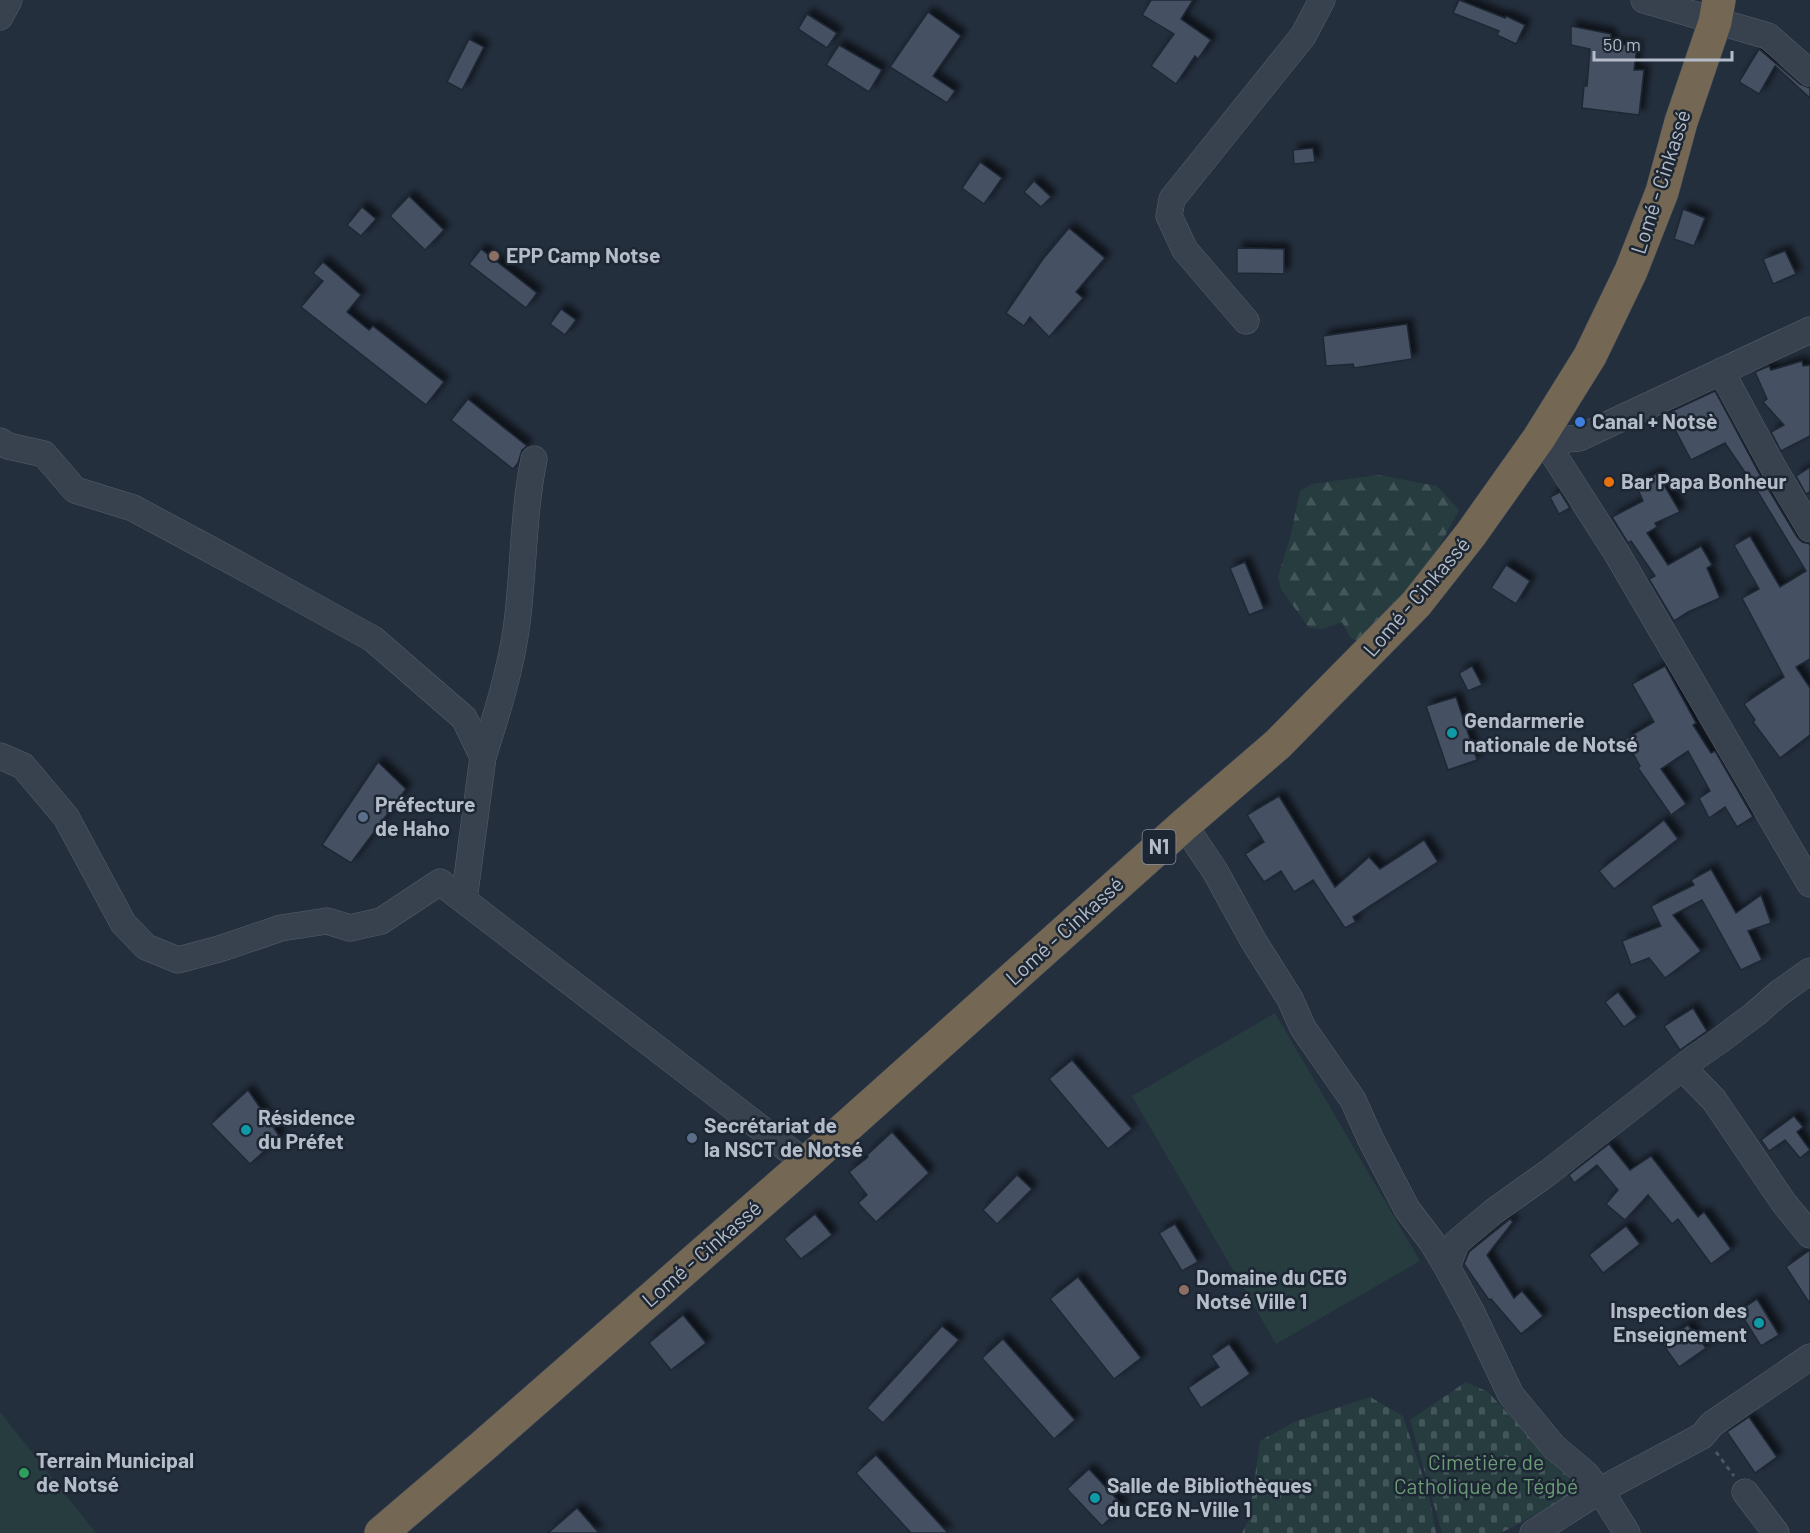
<svg xmlns="http://www.w3.org/2000/svg" width="1810" height="1533" font-family="Barlow,sans-serif">
<style>
.forest{fill:url(#forest-firs)}
.cemetery{fill:url(#cemetery-stones)}
.green{fill:#263c3f}
.building{fill:#455162;stroke:#1f2835;stroke-width:1.5;filter:url(#shadow)}
.lines{fill:none;stroke-linecap:round;stroke-linejoin:round}
.minor-casing{stroke:#565f6c;stroke-width:27}
.highway-casing{stroke:#434c59;stroke-width:34}
.path{stroke:#44595c;stroke-width:3;stroke-dasharray:4.5 4.5;stroke-linecap:butt}
.minor{stroke:#38414e;stroke-width:26}
.highway{stroke:#746855;stroke-width:33}
.education-dot{fill:#8d6e63;stroke:#1d2633;stroke-width:2}
.shop-dot{fill:#3f7fe0;stroke:#1d2633;stroke-width:2}
.food-dot{fill:#e8710a;stroke:#1d2633;stroke-width:2}
.culture-dot{fill:#0f9aa8;stroke:#1d2633;stroke-width:2}
.service-dot{fill:#5c6f8a;stroke:#1d2633;stroke-width:2}
.leisure-dot{fill:#2e9e5b;stroke:#1d2633;stroke-width:2}
.labels{text-anchor:middle;stroke-width:5;stroke-linejoin:round;paint-order:stroke}
.shield{fill:#1d2633;stroke:#878f9c;stroke-width:1.5}
.shield-label{font-size:20px;font-weight:bold;fill:#b4bcc9}
.street-label{font-size:21px;fill:#b4bcc9;stroke:#1d2633}
.poi-label{font-size:21px;font-weight:bold;fill:#b4bcc9;stroke:#1d2633;text-anchor:start}
.park-label{font-size:21px;fill:#6b9a76;stroke:#1d2633}
</style>
<defs>
<pattern id="forest-firs" width="22" height="20" patternUnits="userSpaceOnUse" patternTransform="scale(1.5)"><rect width="22" height="20" fill="#263c3f"/><path d="M5 1l3.5 6h-7zM16 11l3.5 6h-7z" fill="#435659"/></pattern>
<pattern id="cemetery-stones" width="16" height="16" patternUnits="userSpaceOnUse" patternTransform="scale(1.5)"><rect width="16" height="16" fill="#263c3f"/><path d="M2 7V4a2 2 0 0 1 4 0v3zM10 15v-3a2 2 0 0 1 4 0v3z" fill="#435659"/></pattern>
<filter id="shadow"><feDropShadow dx="5.5" dy="-5.5" stdDeviation="3" flood-color="#0009"/></filter>
</defs>
<rect width="100%" height="100%" fill="#242f3e"/>
<path class="forest" d="M1379,475L1437,486L1459,510L1427,569L1361,643L1350,637L1342,622L1323,629L1309,628L1281,589L1278,577L1290,538L1300,491L1312,484Z"/>
<g class="cemetery">
<path d="M1466,1382L1488,1392L1562,1472L1588,1487L1501,1533H1442L1410,1420Z"/>
<path d="M1370,1397L1403,1416L1429,1495L1436,1533H1242L1249,1519L1260,1441L1294,1422Z"/>
</g>
<g class="green">
<path d="M1275,1013L1420,1261L1276,1344L1132,1096Z"/>
<path d="M0,1412L96,1533H0Z"/>
</g>
<g class="building">
<path d="M1151,0H1193L1181,19L1211,40L1198,59L1195,56L1176,84L1151,66L1174,34L1142,15Z"/>
<path d="M1459,0L1505,18L1506,16L1525,25L1516,44L1497,35L1499,31L1453,13Z"/>
<path d="M928,12L961,36L933,76L955,91L947,103L890,67Z"/>
<path d="M807,14L837,33L827,48L798,29Z"/>
<path d="M1571,26L1611,34V43L1637,46L1634,70H1644L1639,115L1582,108L1584,86H1587L1590,49L1571,45Z"/>
<path d="M469,39L484,47L462,90L447,82Z"/>
<path d="M839,45L882,70L869,92L826,65Z"/>
<path d="M1759,49L1800,84L1810,88V98L1775,66L1759,94L1739,82Z"/>
<path d="M1313,148L1315,162L1294,164L1293,150Z"/>
<path d="M980,162L1002,178L984,204L962,188Z"/>
<path d="M1034,181L1051,197L1041,207L1024,192Z"/>
<path d="M409,196L444,230L425,250L390,216Z"/>
<path d="M362,207L376,219L361,236L347,225Z"/>
<path d="M1683,209L1705,218L1694,246L1674,239Z"/>
<path d="M1069,228L1105,258L1076,292L1083,298L1049,337L1030,317L1024,326L1006,313L1043,259Z"/>
<path d="M1237,248L1284,249V274L1237,273Z"/>
<path d="M481,249L537,293L526,308L469,264Z"/>
<path d="M1785,251L1796,274L1773,284L1763,259Z"/>
<path d="M323,262L361,295L347,312L369,330L373,326L444,382L426,405L301,307L323,281L313,273Z"/>
<path d="M561,309L576,320L565,335L550,324Z"/>
<path d="M1407,324L1412,359L1354,368L1353,364L1326,366L1323,336Z"/>
<path d="M1802,361L1803,366L1810,365V436L1781,451L1771,432L1784,425L1763,402L1767,399L1755,372L1769,366L1771,370Z"/>
<path d="M1715,391L1761,477L1797,537L1802,542L1810,544V659L1796,667L1810,688V735L1780,758L1753,722L1755,720L1744,704L1784,677L1742,598L1759,589L1734,545L1750,536L1780,587L1806,571L1753,484L1725,443L1691,460L1672,424L1666,428L1659,417Z"/>
<path d="M468,399L527,446L522,450L518,463L513,469L451,420Z"/>
<path d="M1810,467V492L1806,494L1796,476Z"/>
<path d="M1657,473L1680,512L1655,523L1657,527L1647,533L1668,565L1701,546L1712,565L1707,568L1720,598L1688,612L1674,621L1649,579L1655,576L1631,541L1628,543L1612,517L1643,501L1636,485Z"/>
<path d="M1560,492L1570,508L1559,514L1550,497Z"/>
<path d="M1245,562L1264,609L1249,615L1230,568Z"/>
<path d="M1506,565L1530,581L1516,604L1491,588Z"/>
<path d="M1472,666L1482,685L1468,691L1459,673Z"/>
<path d="M1665,666L1696,723L1693,725L1711,753L1715,751L1753,817L1737,827L1725,807L1709,818L1699,798L1710,791L1688,751L1661,769L1686,804L1671,815L1638,768L1640,766L1625,739L1654,722L1632,684Z"/>
<path d="M1456,697L1477,760L1448,770L1426,706Z"/>
<path d="M378,762L406,789L351,863L322,845Z"/>
<path d="M1279,796L1335,887L1369,857L1380,869L1424,840L1438,862L1353,917L1356,922L1345,928L1313,880L1294,892L1281,871L1264,882L1245,854L1264,842L1247,815Z"/>
<path d="M1664,820L1678,839L1614,889L1599,871Z"/>
<path d="M1711,869L1736,913L1761,895L1771,923L1748,931L1762,960L1741,970L1702,900L1673,915L1701,951L1665,978L1649,958L1631,965L1622,941L1661,926L1651,906L1694,885L1691,880Z"/>
<path d="M1618,992L1637,1017L1624,1027L1605,1002Z"/>
<path d="M1693,1008L1707,1031L1680,1050L1664,1026Z"/>
<path d="M1072,1060L1132,1129L1108,1149L1049,1079Z"/>
<path d="M248,1090L280,1137L250,1164L211,1124Z"/>
<path d="M1794,1116L1803,1127L1797,1132L1810,1150L1800,1158L1785,1140L1769,1151L1761,1140Z"/>
<path d="M892,1132L929,1173L876,1222L858,1203L867,1195L849,1172L868,1157L867,1155Z"/>
<path d="M1609,1144L1630,1170L1651,1156L1698,1217L1704,1212L1731,1249L1711,1264L1678,1219L1672,1224L1648,1195L1625,1220L1606,1204L1618,1190L1597,1165L1574,1183L1569,1175Z"/>
<path d="M1017,1175L1032,1189L997,1224L983,1210Z"/>
<path d="M815,1214L832,1235L801,1259L784,1239Z"/>
<path d="M1510,1219L1513,1222L1487,1255L1514,1298L1522,1291L1543,1316L1521,1334L1491,1299L1489,1300L1464,1264L1469,1252Z"/>
<path d="M1175,1224L1198,1262L1182,1271L1159,1233Z"/>
<path d="M1626,1226L1640,1244L1603,1273L1589,1255Z"/>
<path d="M1810,1250V1304L1786,1267Z"/>
<path d="M1078,1277L1141,1358L1114,1379L1050,1299Z"/>
<path d="M1757,1299L1779,1335L1761,1346L1739,1311Z"/>
<path d="M683,1315L706,1343L671,1370L649,1343Z"/>
<path d="M1688,1325L1706,1348L1679,1367L1662,1343Z"/>
<path d="M942,1326L959,1340L883,1423L867,1408Z"/>
<path d="M1003,1339L1075,1420L1054,1439L982,1358Z"/>
<path d="M1229,1344L1250,1374L1201,1408L1188,1388L1219,1367L1211,1356Z"/>
<path d="M1749,1417L1777,1457L1755,1473L1727,1432Z"/>
<path d="M876,1455L948,1533H911L856,1473Z"/>
<path d="M1089,1469L1123,1506L1102,1526L1067,1489Z"/>
<path d="M577,1508L599,1533H548Z"/>
</g>
<g class="lines">
<defs>
<g id="minor">
<path d="M1644,0L1768,36L1810,73"/>
<path d="M0,17L9,0"/>
<path d="M1246,321L1185,250L1169,216L1172,199L1303,36L1322,0"/>
<path d="M1721,371L1774,469L1810,529"/>
<path d="M1539,438L1545,441L1616,552L1810,884"/>
<path d="M0,441L8,446L44,454L75,490L133,508L228,559L373,639L464,718L483,757L464,900"/>
<path d="M1545,441L1579,438L1810,330"/>
<path d="M0,756L23,766L66,817L123,923L146,947L178,960L219,949L281,928L327,921L350,928L381,921L440,882L806,1163"/>
<path d="M483,757C497,713 511,669 517,623C524,568 523,513 534,459"/>
<path d="M1184,825L1215,871L1253,940L1290,999L1303,1028L1353,1100L1371,1140L1407,1209L1432,1242L1447,1267L1472,1313L1511,1395L1554,1447L1585,1473L1605,1498L1627,1533"/>
<path d="M1683,1068L1714,1100L1784,1203L1810,1235"/>
<path d="M1447,1267L1456,1243L1493,1212L1549,1172L1693,1059L1719,1041L1755,1014L1779,993L1810,971"/>
<path d="M1745,1492L1776,1533"/>
<path d="M1533,1533L1599,1491L1702,1436L1712,1424L1810,1357"/>
</g>
<path id="highway" d="M381,1533L483,1446L806,1163L1184,825L1278,744L1416,604L1471,534L1539,438L1590,356L1631,271L1662,192L1681,122L1715,22L1719,0"/>
</defs>
<use href="#minor" class="minor-casing"/>
<use href="#highway" class="highway-casing"/>
<path class="path" d="M1716,1452L1734,1476"/>
<use href="#minor" class="minor"/>
<use href="#highway" class="highway"/>
</g>
<g class="education-dot">
<circle cx="494" cy="256" r="6"/>
<circle cx="1184" cy="1290" r="6"/>
</g>
<circle class="shop-dot" cx="1580" cy="422" r="6"/>
<circle class="food-dot" cx="1609" cy="482" r="6"/>
<g class="culture-dot">
<circle cx="1452" cy="733" r="6"/>
<circle cx="246" cy="1130" r="6"/>
<circle cx="1759" cy="1323" r="6"/>
<circle cx="1095" cy="1498" r="6"/>
</g>
<g class="service-dot">
<circle cx="363" cy="817" r="6"/>
<circle cx="692" cy="1138" r="6"/>
</g>
<circle class="leisure-dot" cx="24" cy="1473" r="6"/>
<g class="labels">
<rect class="shield" x="1142.5" y="830" width="33" height="34" rx="4.5"/>
<g class="shield-label">
<text x="1159" y="854">N1</text>
</g>
<g class="street-label">
<text transform="translate(1661 182) rotate(-72)" y="7">Lomé - Cinkassé</text>
<text transform="translate(1417 597) rotate(-49)" y="7">Lomé - Cinkassé</text>
<text transform="translate(1065 931) rotate(-42)" y="7">Lomé - Cinkassé</text>
<text transform="translate(702 1254) rotate(-41)" y="7">Lomé - Cinkassé</text>
</g>
<g class="poi-label">
<text x="506" y="263">EPP Camp Notse</text>
<text x="1592" y="429">Canal + Notsè</text>
<text x="1621" y="489">Bar Papa Bonheur</text>
<text x="1464" y="728">Gendarmerie<tspan x="1464" dy="24">nationale de Notsé</tspan></text>
<text x="375" y="812">Préfecture<tspan x="375" dy="24">de Haho</tspan></text>
<text x="258" y="1125">Résidence<tspan x="258" dy="24">du Préfet</tspan></text>
<text x="704" y="1133">Secrétariat de<tspan x="704" dy="24">la NSCT de Notsé</tspan></text>
<text x="1196" y="1285">Domaine du CEG<tspan x="1196" dy="24">Notsé Ville 1</tspan></text>
<text x="1747" y="1318" text-anchor="end">Inspection des<tspan x="1747" dy="24">Enseignement</tspan></text>
<text x="36" y="1468">Terrain Municipal<tspan x="36" dy="24">de Notsé</tspan></text>
<text x="1107" y="1493">Salle de Bibliothèques<tspan x="1107" dy="24">du CEG N-Ville 1</tspan></text>
</g>
<g class="park-label">
<text x="1486" y="1470">Cimetière de<tspan x="1486" dy="24">Catholique de Tégbé</tspan></text>
</g>
</g>
<path d="M1594 51v9h138v-9" fill="none" stroke="#b4bcc9" stroke-width="3"/>
<text x="1603" y="51" font-size="18" fill="#b4bcc9" stroke="#1d2633" stroke-width="4.5" paint-order="stroke">50 m</text>
</svg>
